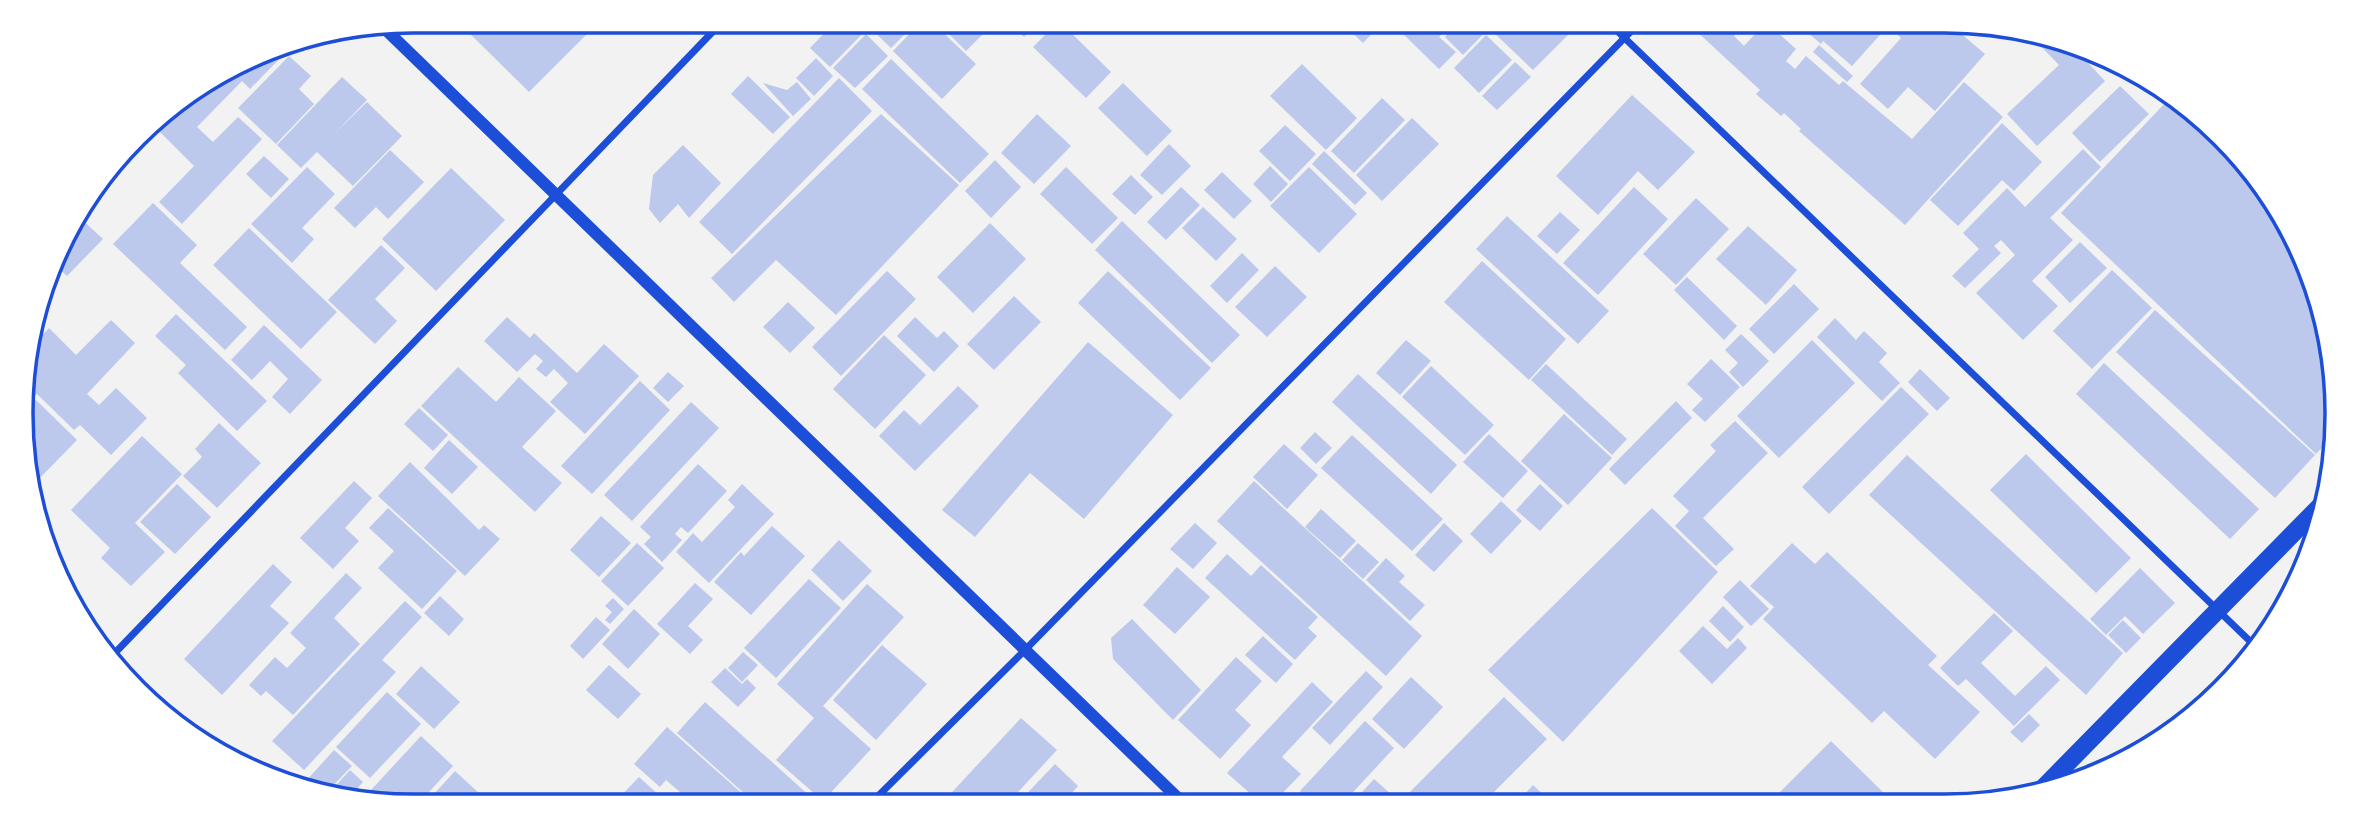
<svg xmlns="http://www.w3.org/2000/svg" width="2358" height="827" font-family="'Sofia Sans Condensed',sans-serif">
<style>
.building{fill:#bdc9ec;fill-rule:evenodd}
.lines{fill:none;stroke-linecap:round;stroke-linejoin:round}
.minor{stroke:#1d4ed8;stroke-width:7}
.tertiary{stroke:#1d4ed8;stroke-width:12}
.primary{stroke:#1d4ed8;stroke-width:18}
.rim{fill:none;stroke:#1d4ed8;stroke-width:3.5}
</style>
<rect width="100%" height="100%" fill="#f2f2f2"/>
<g class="building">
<path d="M457,21H600L529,92Z"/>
<path d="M810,21H831L821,31Z"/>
<path d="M836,21H857L866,30L830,67L810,48Z"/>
<path d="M863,21H918L891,48Z"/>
<path d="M922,21H931L976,64L942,99L893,51Z"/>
<path d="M936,21H981L989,28L966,51Z"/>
<path d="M1007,21H1040L1024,37Z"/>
<path d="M1059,21L1111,72L1086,98L1033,47Z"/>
<path d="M1340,21H1384L1363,43Z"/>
<path d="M1411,21H1454L1439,37L1456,52L1439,69L1400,31Z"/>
<path d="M1460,21H1496L1463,55L1445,37Z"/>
<path d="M1500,21H1574L1578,25L1533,70L1491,30Z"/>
<path d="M1699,21H1765L1796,49L1786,61L1795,69L1806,56L1839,85L1843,81L1912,139L1964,82L2003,117L1905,225L1799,131L1801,129L1784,113L1781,116L1756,94L1760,90L1693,28ZM1746,23L1756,33L1744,46L1734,36Z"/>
<path d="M1794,21H1939L1954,34L1958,31L1985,54L1935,111L1908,87L1888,109L1860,84L1901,38L1888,26L1852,66L1823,41L1821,44Z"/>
<path d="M2031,32L2046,34L2075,49L2105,81L2037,146L2007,114L2059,65L2029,34Z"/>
<path d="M866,34L888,56L855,88L833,68Z"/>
<path d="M1486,35L1512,60L1479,93L1454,68Z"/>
<path d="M313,41L303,52L295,44L302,43Z"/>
<path d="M1819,45L1853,76L1847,82L1813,52Z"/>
<path d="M287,46L289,49L250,89L242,81L197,127L213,142L238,117L262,139L182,224L159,202L194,166L151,123L154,119L264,51Z"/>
<path d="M289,56L311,76L299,89L314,104L276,144L238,108Z"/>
<path d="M816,58L833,76L814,96L796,78Z"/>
<path d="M891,59L989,154L960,183L862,89Z"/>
<path d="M1515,62L1531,77L1497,110L1482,96Z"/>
<path d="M1302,64L1357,118L1326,150L1270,96Z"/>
<path d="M748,76L790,117L773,134L731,94Z"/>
<path d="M342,77L367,100L335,133L367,102L402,136L353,186L317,152L301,168L277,145Z"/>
<path d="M839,78L872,111L732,254L699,222Z"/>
<path d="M797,82L811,99L793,116L763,83L787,90Z"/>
<path d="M1123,83L1172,131L1147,156L1098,108Z"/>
<path d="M2149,85L2183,102L2284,217L2334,362L2329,440L2316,454L2061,213L2166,102Z"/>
<path d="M2120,86L2149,114L2100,162L2072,133Z"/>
<path d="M1632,95L1695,152L1658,190L1638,171L1598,215L1556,176Z"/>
<path d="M1382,98L1405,120L1354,173L1331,151Z"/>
<path d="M881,114L959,185L836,315L776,260L734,302L711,278Z"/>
<path d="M1037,114L1071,146L1034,184L1001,153Z"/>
<path d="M1412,118L1439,144L1382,201L1356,175Z"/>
<path d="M2002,123L2042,162L2014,191L2002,180L1958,226L1930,200Z"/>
<path d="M1285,125L1316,154L1290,181L1259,151Z"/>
<path d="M1169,144L1191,166L1162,195L1140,175Z"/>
<path d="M683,145L721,183L689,218L678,204L660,223L649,209L653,175Z"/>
<path d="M2083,149L2101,167L2050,218L2073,240L2032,281L2058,306L2023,340L1976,293L2015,255L2001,240L1994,246L2001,253L1965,288L1952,276L1979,249L1963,233L2007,188L2025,207Z"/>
<path d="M390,150L424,182L388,219L376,207L355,228L334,208Z"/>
<path d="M1324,151L1367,193L1355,205L1312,164Z"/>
<path d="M264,156L289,179L271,198L246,174Z"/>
<path d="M995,160L1021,187L991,218L965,191Z"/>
<path d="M1270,166L1288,184L1271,202L1253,184Z"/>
<path d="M307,167L335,194L302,228L314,239L292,263L251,224Z"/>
<path d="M1066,167L1118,218L1092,244L1040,194Z"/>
<path d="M1309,167L1357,214L1319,253L1270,206Z"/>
<path d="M451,168L505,220L436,291L382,239Z"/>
<path d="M1222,172L1252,201L1234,219L1204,190Z"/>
<path d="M1131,175L1153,197L1135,215L1112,194Z"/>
<path d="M1181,187L1200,205L1166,240L1147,222Z"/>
<path d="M1634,187L1668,219L1598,295L1563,263Z"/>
<path d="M1696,198L1729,229L1676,285L1643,254Z"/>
<path d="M153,203L197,245L180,263L247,327L225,350L113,244Z"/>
<path d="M1203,207L1237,239L1216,261L1182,228Z"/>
<path d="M1560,212L1580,230L1557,254L1537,236Z"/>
<path d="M1507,216L1609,311L1578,344L1476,249Z"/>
<path d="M79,217L103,239L67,276L54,264L62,240Z"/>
<path d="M1122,221L1240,335L1212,363L1095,250Z"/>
<path d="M990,223L1026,259L973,313L937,277Z"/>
<path d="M1748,226L1797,270L1766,305L1716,259Z"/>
<path d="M249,228L337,312L301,349L213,265Z"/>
<path d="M2080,242L2107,268L2070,303L2045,277Z"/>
<path d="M381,245L405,268L375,299L397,321L375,344L328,300Z"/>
<path d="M1242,253L1259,270L1227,303L1210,286Z"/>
<path d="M1482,261L1566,339L1529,380L1444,302Z"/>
<path d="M1275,266L1307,297L1267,337L1235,307Z"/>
<path d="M2112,270L2152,308L2092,369L2053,331Z"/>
<path d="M887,271L916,299L841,376L812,347Z"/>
<path d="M1108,271L1211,368L1180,400L1078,303Z"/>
<path d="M1687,277L1737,326L1724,340L1674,290Z"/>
<path d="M1794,284L1819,309L1774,354L1749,329Z"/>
<path d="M1014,296L1041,322L994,370L967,344Z"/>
<path d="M788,302L815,328L790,353L763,327Z"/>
<path d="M2155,310L2315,455L2275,498L2116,352Z"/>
<path d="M176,314L267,401L237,431L178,373L186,365L155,336Z"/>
<path d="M507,317L530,338L534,333L577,373L604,344L639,376L585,434L550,402L568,383L554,369L546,377L536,369L543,361L535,354L517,372L484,341Z"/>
<path d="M915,317L937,338L944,331L959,346L934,372L897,336Z"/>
<path d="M1835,318L1856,340L1864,331L1887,353L1879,362L1900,383L1882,401L1817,337Z"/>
<path d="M111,320L135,343L87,394L99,405L116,388L147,418L111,455L80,425L74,430L37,394L27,405L24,363L28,350L49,328L76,355Z"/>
<path d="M264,325L322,380L290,414L272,397L288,379L270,361L252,380L231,360Z"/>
<path d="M1741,334L1769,361L1743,387L1729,372L1738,363L1725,350Z"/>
<path d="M884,335L926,375L875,429L833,389Z"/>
<path d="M1406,340L1431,361L1400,395L1376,373Z"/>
<path d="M1812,340L1855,383L1779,458L1737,416Z"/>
<path d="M1088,342L1173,415L1084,519L1030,473L975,537L942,510Z"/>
<path d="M1711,359L1740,387L1705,422L1692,410L1703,399L1687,384Z"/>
<path d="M2104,363L2259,509L2230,539L2076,394Z"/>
<path d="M1546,364L1627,439L1612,455L1531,380Z"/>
<path d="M1431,366L1494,425L1465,455L1402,397Z"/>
<path d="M458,367L496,402L519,377L556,411L522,447L562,483L535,512L421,406Z"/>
<path d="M1920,369L1950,398L1937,411L1908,382Z"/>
<path d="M668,372L684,386L668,402L653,388Z"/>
<path d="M1358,374L1457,465L1431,494L1332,402Z"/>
<path d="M640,381L670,410L592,494L561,466Z"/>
<path d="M958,386L979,406L915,471L879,436L904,410L920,425Z"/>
<path d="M1901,387L1929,414L1829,514L1802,487Z"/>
<path d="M36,400L77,440L32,486L27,409Z"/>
<path d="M1676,401L1692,418L1625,485L1609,469Z"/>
<path d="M691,402L719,428L632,521L604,495Z"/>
<path d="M419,408L448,435L433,451L404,424Z"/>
<path d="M1564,414L1612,458L1568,505L1521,461Z"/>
<path d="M1735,421L1768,453L1703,518L1734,549L1716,566L1675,526L1689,511L1673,496L1716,451L1710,445Z"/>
<path d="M219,423L261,463L217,508L183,476L202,457L195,449Z"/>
<path d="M1315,432L1332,448L1316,464L1300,448Z"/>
<path d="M1489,434L1528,471L1503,498L1463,462Z"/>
<path d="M1352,435L1443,519L1412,551L1321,468Z"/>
<path d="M142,436L182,474L135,523L165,552L131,586L101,558L110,548L71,510Z"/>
<path d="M449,440L478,467L452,494L424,468Z"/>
<path d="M1284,444L1318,475L1287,509L1253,477Z"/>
<path d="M2026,454L2131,558L2096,593L1990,490Z"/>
<path d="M1907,455L2123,653L2086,695L1869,495Z"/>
<path d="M410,462L479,530L484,525L500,539L465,576L378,496Z"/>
<path d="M698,464L727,491L688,533L681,527L675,534L682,540L662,562L644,544L651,537L640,527Z"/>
<path d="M354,481L372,498L345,528L359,541L333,569L300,538Z"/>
<path d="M1254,481L1422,636L1386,676L1217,521Z"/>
<path d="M177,484L211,517L175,554L140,522Z"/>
<path d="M742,484L774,514L709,583L676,552L693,533L702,542L735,507L728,500Z"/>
<path d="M1540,484L1563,506L1540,531L1516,510Z"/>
<path d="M1501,501L1522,521L1491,554L1470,534Z"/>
<path d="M388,508L457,571L422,609L378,568L394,551L369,528Z"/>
<path d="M1652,508L1718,572L1563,742L1488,670Z"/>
<path d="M1321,509L1356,541L1340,558L1305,527Z"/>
<path d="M601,516L631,543L599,577L570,550Z"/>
<path d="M1195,523L1217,543L1193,569L1170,549Z"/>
<path d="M1444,523L1463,541L1434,572L1415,555Z"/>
<path d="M772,526L805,556L751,615L714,582L741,552L744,556Z"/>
<path d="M839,540L872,571L843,601L811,570Z"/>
<path d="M637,543L664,568L628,606L601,581Z"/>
<path d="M1358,543L1379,562L1363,579L1342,560Z"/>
<path d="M1792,543L1815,564L1827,552L1937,656L1928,665L1980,712L1935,759L1884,711L1872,723L1763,619L1774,607L1750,586Z"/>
<path d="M1227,554L1251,576L1261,565L1318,617L1308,628L1317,636L1295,660L1205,578Z"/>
<path d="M1386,558L1405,576L1399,582L1425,605L1410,621L1366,580Z"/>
<path d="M273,564L292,582L270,606L289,623L222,695L184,659Z"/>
<path d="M1177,567L1210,597L1175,634L1143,605Z"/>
<path d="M2140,568L2175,603L2143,634L2125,616L2106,635L2090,619Z"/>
<path d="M346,573L362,588L334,618L360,644L293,715L266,691L261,696L249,685L275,657L287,668L306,648L290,633Z"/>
<path d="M809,579L841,608L776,678L744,648Z"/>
<path d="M1740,580L1769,609L1751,626L1723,597Z"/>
<path d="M695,583L713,599L688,626L703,640L690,654L657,624Z"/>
<path d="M867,584L904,617L823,706L871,749L823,801L776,760L814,718L777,684Z"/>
<path d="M440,596L464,619L449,636L424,613Z"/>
<path d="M613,598L624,609L610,624L605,620L612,612L605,606Z"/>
<path d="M405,601L422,617L382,660L396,672L304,770L272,741Z"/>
<path d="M1723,606L1744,627L1730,642L1709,621Z"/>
<path d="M634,609L660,634L628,669L602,644Z"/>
<path d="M1994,613L2013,631L1981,663L2015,696L2046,666L2060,680L2014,726L1966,679L1958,686L1940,668Z"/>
<path d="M596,617L610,630L583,659L570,646Z"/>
<path d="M1132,619L1201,690L1173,720L1113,659L1111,638Z"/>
<path d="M2123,620L2141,638L2126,653L2108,635Z"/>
<path d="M1703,626L1727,649L1738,638L1747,648L1712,684L1679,651Z"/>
<path d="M1263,636L1293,664L1276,683L1245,655Z"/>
<path d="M882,645L927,684L876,740L833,700Z"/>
<path d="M743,652L758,665L742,682L728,668Z"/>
<path d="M1236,657L1262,681L1235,710L1251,725L1220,759L1178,720Z"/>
<path d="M609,665L641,694L618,719L586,690Z"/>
<path d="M421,666L460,702L434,729L396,694Z"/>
<path d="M725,668L742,684L747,679L756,688L738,707L711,682Z"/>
<path d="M1366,671L1383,687L1330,745L1312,728Z"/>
<path d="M1411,677L1443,707L1404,749L1372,719Z"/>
<path d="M1312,682L1333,702L1282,757L1301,774L1272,804H1262L1227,773Z"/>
<path d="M387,692L421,724L370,778L336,747Z"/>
<path d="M1504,697L1547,739L1482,804H1398Z"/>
<path d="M705,702L811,797L805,805H757L677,733Z"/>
<path d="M2029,714L2040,725L2022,743L2010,732Z"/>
<path d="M1021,718L1057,750L1006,805H940Z"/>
<path d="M1365,721L1394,748L1342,804H1314L1300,791Z"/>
<path d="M667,727L693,750L755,805H681L673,799L680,792L666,780L660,787L634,764Z"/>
<path d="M421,736L453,766L416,806L384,802L371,790Z"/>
<path d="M1831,741L1894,803H1781L1775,797Z"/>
<path d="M334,750L352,766L325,794H320L306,781Z"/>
<path d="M1055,764L1078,786L1061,805H1016Z"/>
<path d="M350,770L363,782L349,798L327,795Z"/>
<path d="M455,771L493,806H423Z"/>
<path d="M639,777L670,805L618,806L614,803Z"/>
<path d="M1374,779L1392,795L1384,804H1351Z"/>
<path d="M1533,785L1550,801L1548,804H1516Z"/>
<path d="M1079,794L1091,805H1069Z"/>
</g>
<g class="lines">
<g class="minor">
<path d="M1607,21L2255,646"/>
<path d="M87,632L206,745"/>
<path d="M112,656L723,21"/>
<path d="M869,805L1025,650L1641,21"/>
</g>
<path class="tertiary" d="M383,27L1184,804"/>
<path class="primary" d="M2043,788L2325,501"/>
</g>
<path d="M0 0H2358V827H0ZM413 33H1945A380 380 0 0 1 2325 413V414A380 380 0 0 1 1945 794H413A380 380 0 0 1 33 414V413A380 380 0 0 1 413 33Z" fill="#fff" fill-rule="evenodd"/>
<path class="rim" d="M413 33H1945A380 380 0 0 1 2325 413V414A380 380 0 0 1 1945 794H413A380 380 0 0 1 33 414V413A380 380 0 0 1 413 33Z"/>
</svg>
